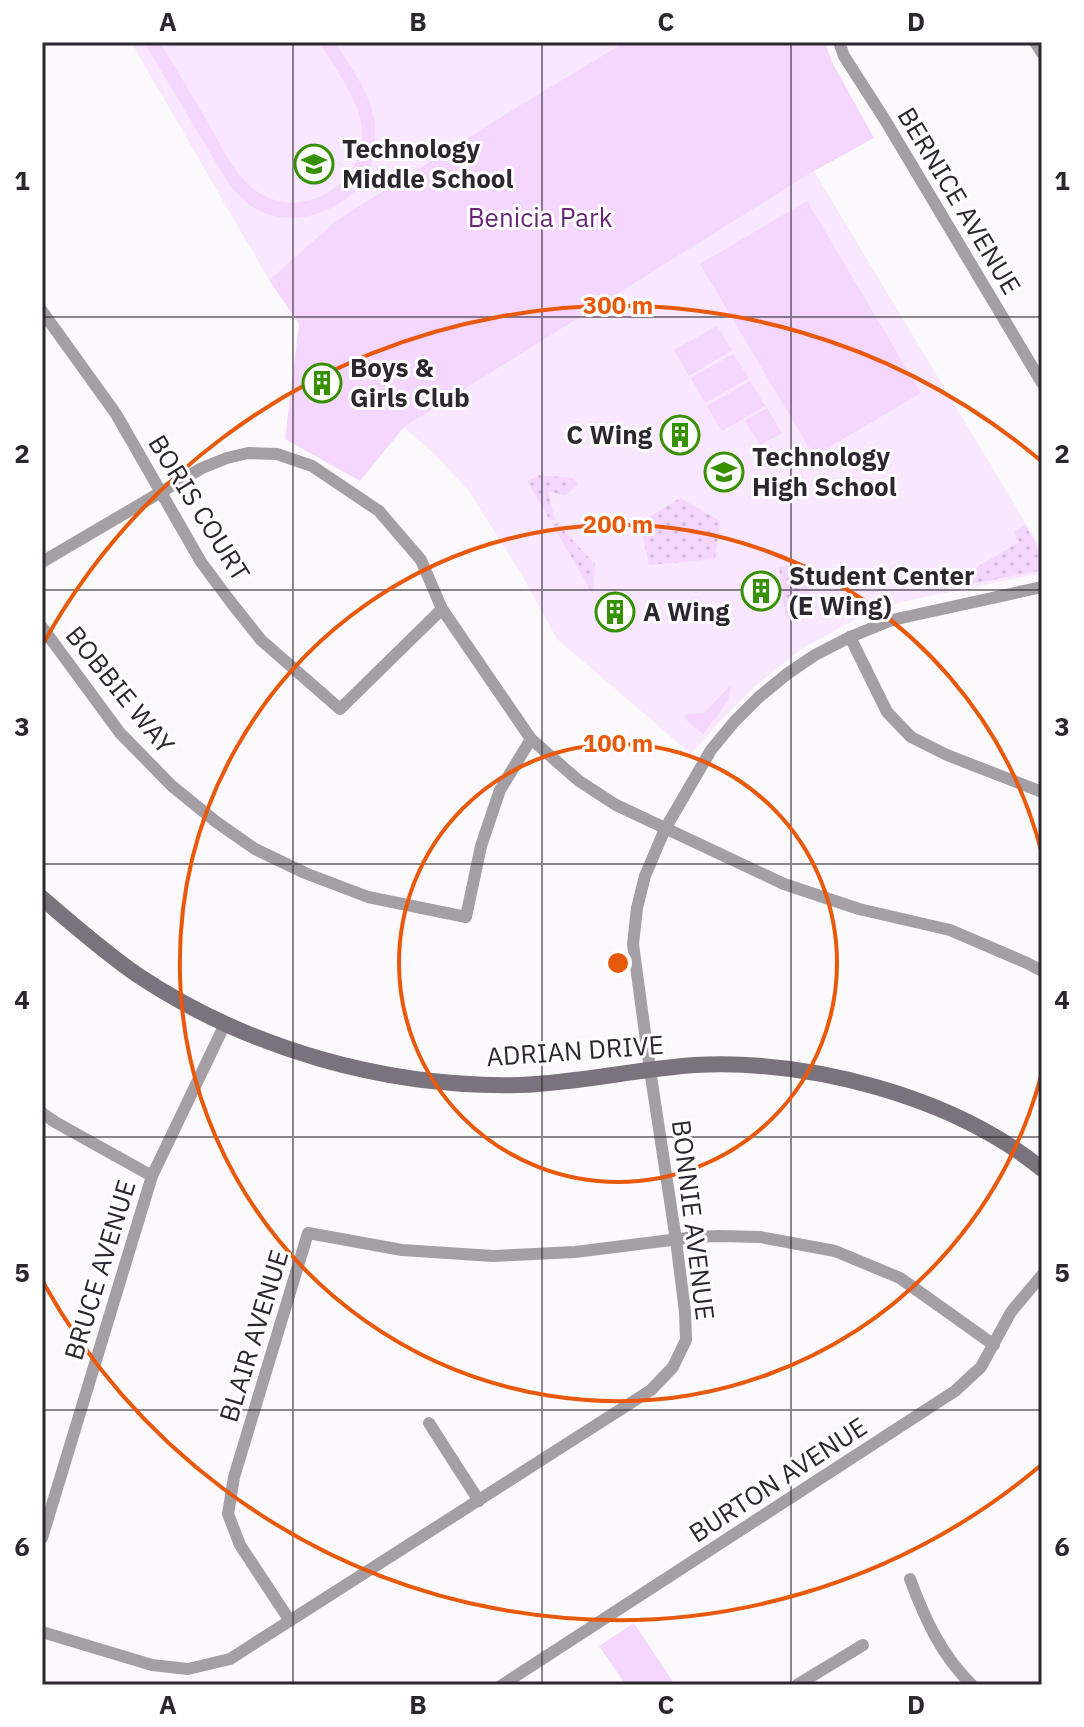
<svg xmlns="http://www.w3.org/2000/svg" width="1084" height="1727" font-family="'IBM Plex Sans',sans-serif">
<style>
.built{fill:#f9e6ff}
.grass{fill:url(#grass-dots)}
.green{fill:#f5d6fe}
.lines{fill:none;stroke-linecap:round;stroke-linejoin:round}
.street{stroke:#a49ea5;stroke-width:12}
.secondary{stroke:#7a727d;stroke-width:16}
.grid{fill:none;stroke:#2c272e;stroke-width:2;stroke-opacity:0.55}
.ring{fill:none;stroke:#e8590c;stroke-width:4}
.labels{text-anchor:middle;stroke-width:6;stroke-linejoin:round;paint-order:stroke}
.poi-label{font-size:26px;font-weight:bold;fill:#2c272e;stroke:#fff;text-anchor:start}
.street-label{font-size:26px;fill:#2c272e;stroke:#fff}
.park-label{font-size:26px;fill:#672778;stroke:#fff}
.centre{fill:#e8590c;stroke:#fff;stroke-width:4}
.ring-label{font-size:24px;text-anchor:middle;font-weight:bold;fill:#e8590c;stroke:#fff;stroke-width:6;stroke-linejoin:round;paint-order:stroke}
.neatline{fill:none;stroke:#2c272e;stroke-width:3}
.grid-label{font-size:26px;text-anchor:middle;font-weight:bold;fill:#2c272e}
</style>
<defs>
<pattern id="grass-dots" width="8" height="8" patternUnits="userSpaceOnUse" patternTransform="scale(2)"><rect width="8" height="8" fill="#f5d6fe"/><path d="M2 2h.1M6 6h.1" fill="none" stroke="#d2b8da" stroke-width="1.8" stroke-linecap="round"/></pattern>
</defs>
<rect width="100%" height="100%" fill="#fcf9fd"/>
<g class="built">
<path d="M131,42H625L517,107L337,220L269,280Z"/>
<path d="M814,171L1034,537L1042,554V573L901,602L863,615L800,650L754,687L719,722L691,754L557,639L519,570L468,490L435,455L404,427Z"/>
</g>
<g class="grass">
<path d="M539,475L573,478L578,484L566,495L548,492L555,520H550L527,481Z"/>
<path d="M680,498L720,521L715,559L649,565L640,523Z"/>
<path d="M560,523L561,528L595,564L593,594L552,524Z"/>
<path d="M1025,525C1034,540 1042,553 1042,570L951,588L949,584L1019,542L1014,532Z"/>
<path d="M806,564L813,617L786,619L779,567Z"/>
</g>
<g class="green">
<path d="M144,42H160C176,68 191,95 207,121C222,146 235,179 261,194C306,221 367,181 362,129C360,100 334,67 319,42H335C349,65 370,92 374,119C377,137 373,169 362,185C359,189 352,193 348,197C321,219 281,226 251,206C240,198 233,189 226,179Z"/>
<path d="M625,42H825L832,62L874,138L814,171L404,427L360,481L285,439L299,324L269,280L337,220L517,107Z"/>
<path d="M807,201L921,393L814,456L700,264Z"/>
<path d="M717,326L732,350L689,376L674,350Z"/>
<path d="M733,354L749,378L705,403L691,378Z"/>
<path d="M750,381L765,406L722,431L707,406Z"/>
<path d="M767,408L782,433L760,445L745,421Z"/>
<path d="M731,685L728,701L703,734L684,718L687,714L704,713Z"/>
<path d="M634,1623L675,1685H626L599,1646Z"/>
</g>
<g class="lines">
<g class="street">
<path d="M839,42L844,56L885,120L1042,383"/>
<path d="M1035,42L1042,53"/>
<path d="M42,311L116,414L201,562L230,601L261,640L340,709L442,609"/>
<path d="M42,562L202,468L227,458L248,453L277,454L312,466L379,511L421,560L442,609L531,739L579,781L616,805L784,884L859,909L950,930L1027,963L1042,971"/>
<path d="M42,627L120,733L172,786L215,821L255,849L305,873L368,897L466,917L481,846L500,790L531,739"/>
<path d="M850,637L887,712L911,737L947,755L1042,792"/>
<path d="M42,1113L55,1122L152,1176"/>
<path d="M429,1423L479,1501"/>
<path d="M42,1538L152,1176L225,1024"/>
<path d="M910,1579C925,1619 941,1655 972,1685"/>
<path d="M290,1621L240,1545L228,1514L234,1477L308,1233L402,1250L493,1256L575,1252L695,1237L719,1236L760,1237L835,1251L900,1278L994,1345"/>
<path d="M42,1632L152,1665L188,1669L230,1659L651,1390L673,1367L686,1340L685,1312L676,1240L650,1070L633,944L637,908L645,876L665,829L711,750L734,722L759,697L787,674L815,655L850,637L892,620L1042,587"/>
<path d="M502,1685L955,1391L981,1367L1011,1312L1042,1275"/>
<path d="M797,1685L863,1645"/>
</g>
<path class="secondary" d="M42,898C72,924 103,951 136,974C248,1049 386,1088 520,1085C579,1083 637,1069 695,1065C809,1059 952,1096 1042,1169"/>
</g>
<path class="grid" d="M293,42V1685M542,42V1685M791,42V1685M42,317H1042M42,590H1042M42,864H1042M42,1137H1042M42,1410H1042"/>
<g class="ring">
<circle cx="618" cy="963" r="219"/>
<path d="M1041 1076A438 438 0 1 1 1041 850"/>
<path d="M1040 1466A657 657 0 0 1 43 1282M43 644A657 657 0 0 1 1040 460"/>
</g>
<defs>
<symbol id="school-ring" viewBox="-11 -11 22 22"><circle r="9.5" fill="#fff" stroke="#379000" stroke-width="1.5"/><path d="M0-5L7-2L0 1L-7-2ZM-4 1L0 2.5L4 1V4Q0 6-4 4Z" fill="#379000"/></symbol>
<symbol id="building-ring" viewBox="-11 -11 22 22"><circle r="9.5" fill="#fff" stroke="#379000" stroke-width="1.5"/><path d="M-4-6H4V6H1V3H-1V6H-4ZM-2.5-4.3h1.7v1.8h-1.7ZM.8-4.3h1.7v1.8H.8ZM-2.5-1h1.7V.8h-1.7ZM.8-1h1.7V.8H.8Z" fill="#379000"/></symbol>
</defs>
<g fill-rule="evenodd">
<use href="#school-ring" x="292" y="142" width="44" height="44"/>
<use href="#building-ring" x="300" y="361" width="44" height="44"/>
<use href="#building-ring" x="658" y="413" width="44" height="44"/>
<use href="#school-ring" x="702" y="450" width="44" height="44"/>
<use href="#building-ring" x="739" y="569" width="44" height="44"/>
<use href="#building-ring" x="593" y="590" width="44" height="44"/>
</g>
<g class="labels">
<g class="poi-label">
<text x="342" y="158">Technology<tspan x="342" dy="30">Middle School</tspan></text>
<text x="350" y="377">Boys &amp;<tspan x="350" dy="30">Girls Club</tspan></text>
<text x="652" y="444" text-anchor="end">C Wing</text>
<text x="752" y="466">Technology<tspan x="752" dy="30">High School</tspan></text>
<text x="789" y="585">Student Center<tspan x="789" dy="30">(E Wing)</tspan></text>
<text x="643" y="621">A Wing</text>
</g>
<g class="street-label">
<text transform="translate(959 201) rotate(59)" y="9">BERNICE AVENUE</text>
<text transform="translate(199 508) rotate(58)" y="9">BORIS COURT</text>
<text transform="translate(120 690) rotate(51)" y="9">BOBBIE WAY</text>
<text transform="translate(575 1051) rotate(-4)" y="9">ADRIAN DRIVE</text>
<text transform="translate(693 1220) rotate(83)" y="9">BONNIE AVENUE</text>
<text transform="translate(100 1270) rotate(-73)" y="9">BRUCE AVENUE</text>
<text transform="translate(254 1336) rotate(-73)" y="9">BLAIR AVENUE</text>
<text transform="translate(778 1480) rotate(-33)" y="9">BURTON AVENUE</text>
</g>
<g class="park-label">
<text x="540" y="227">Benicia Park</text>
</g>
</g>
<circle cx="618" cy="963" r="12" class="centre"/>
<g class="ring-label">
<text x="618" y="314">300 m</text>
<text x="618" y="533">200 m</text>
<text x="618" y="752">100 m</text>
</g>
<rect width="1084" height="1727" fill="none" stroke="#ffffff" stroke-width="88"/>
<rect x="44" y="44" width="996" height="1639" class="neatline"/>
<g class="grid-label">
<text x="168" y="31">A</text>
<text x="418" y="31">B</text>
<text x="666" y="31">C</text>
<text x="916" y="31">D</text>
<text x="22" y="190">1</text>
<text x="1062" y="190">1</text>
<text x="22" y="463">2</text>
<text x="1062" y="463">2</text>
<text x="22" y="736">3</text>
<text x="1062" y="736">3</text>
<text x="22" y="1009">4</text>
<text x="1062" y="1009">4</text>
<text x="22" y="1282">5</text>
<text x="1062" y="1282">5</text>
<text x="22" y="1556">6</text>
<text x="1062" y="1556">6</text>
<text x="168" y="1714">A</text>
<text x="418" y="1714">B</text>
<text x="666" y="1714">C</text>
<text x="916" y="1714">D</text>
</g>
</svg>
